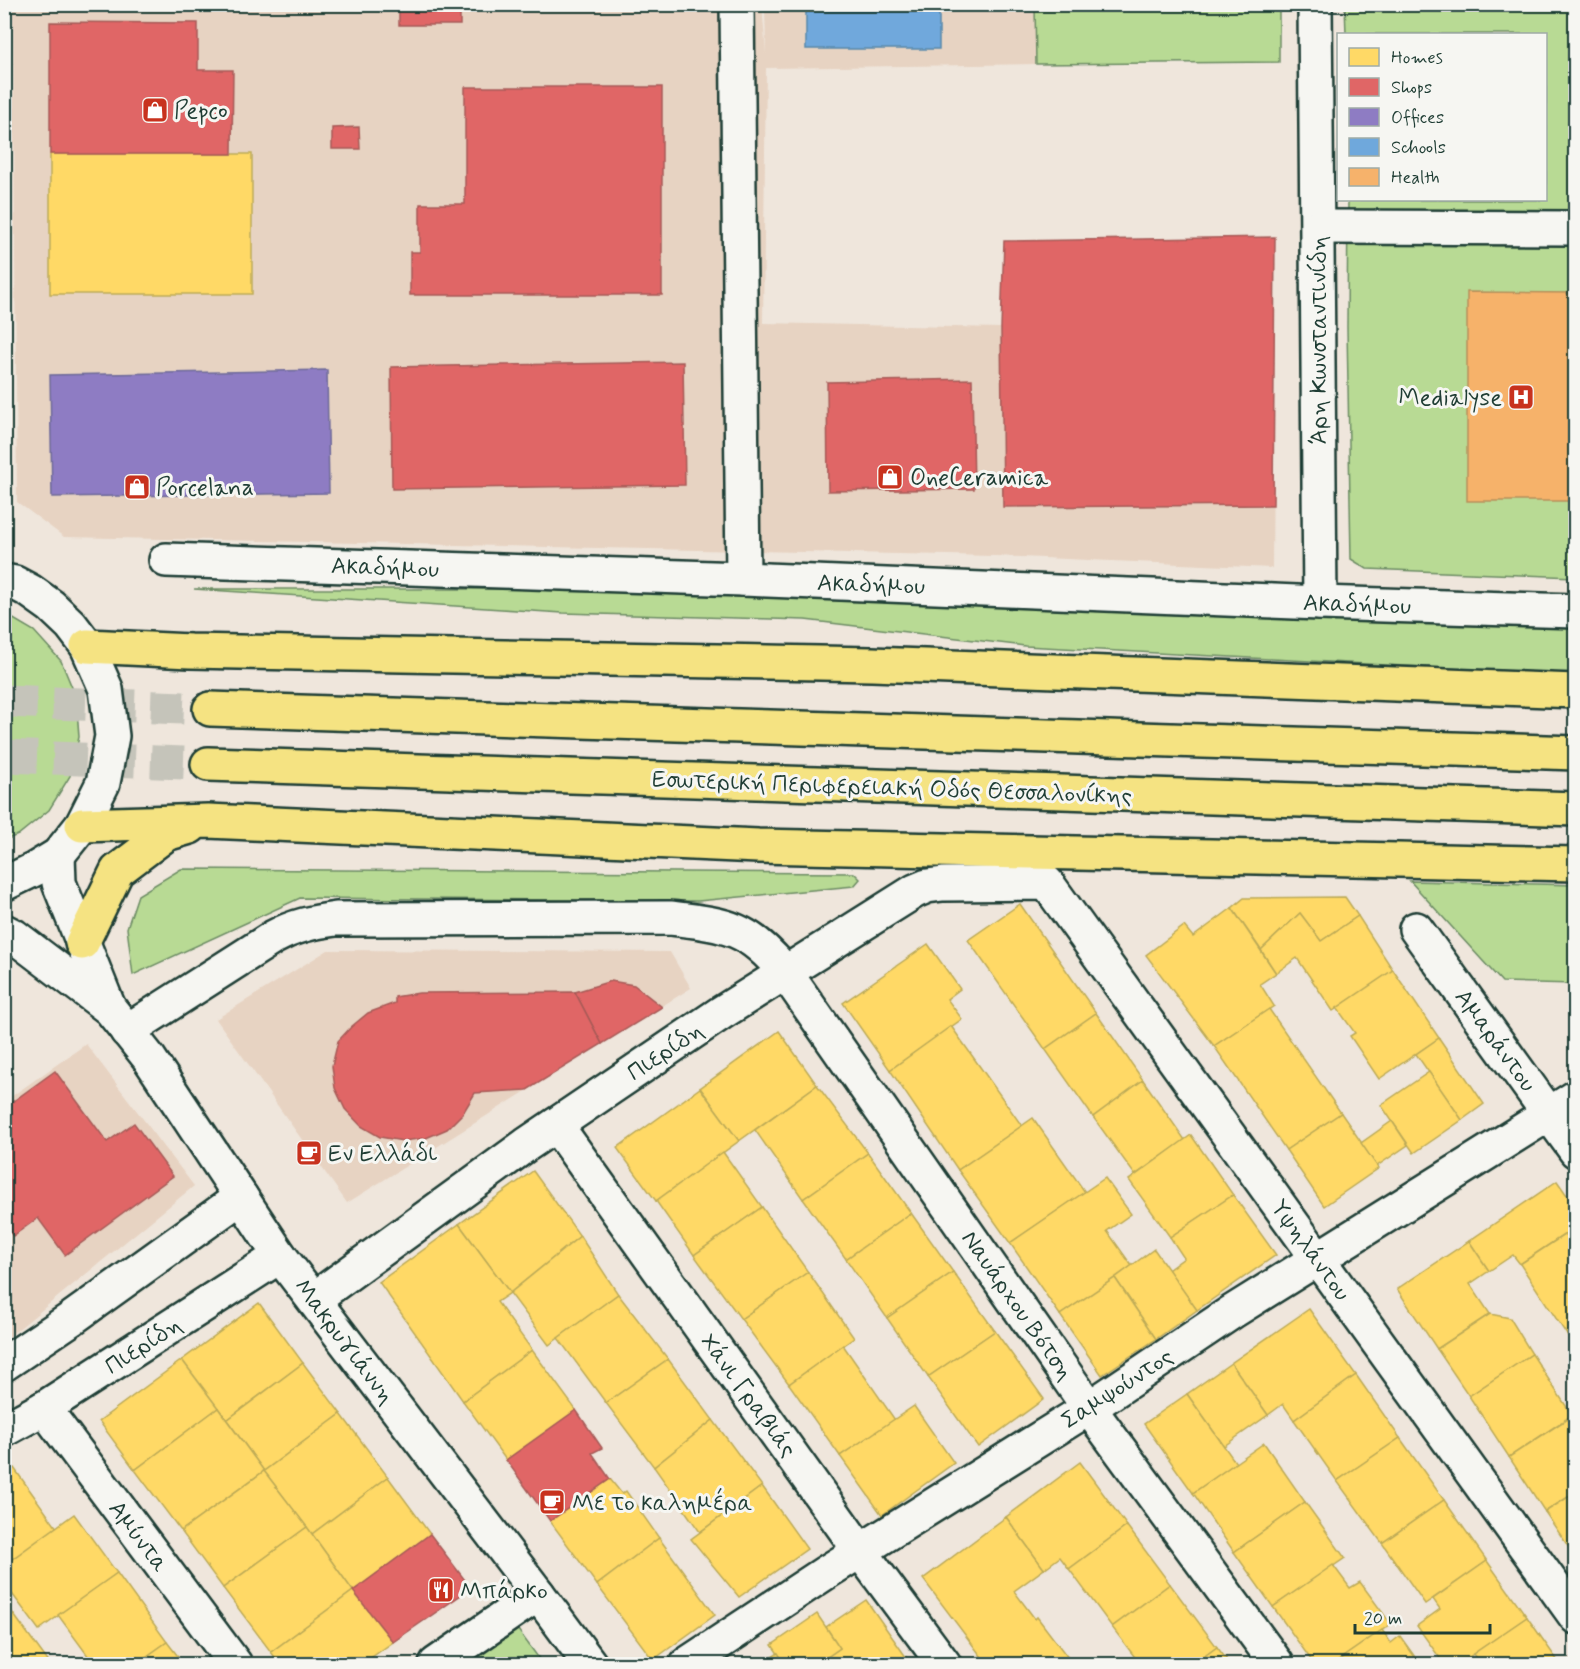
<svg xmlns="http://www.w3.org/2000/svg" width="1580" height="1669" font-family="Mynerve,sans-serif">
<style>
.built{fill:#e7d3c2}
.green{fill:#b8da94;stroke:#6c8c64;stroke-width:1.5}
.homes{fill:#ffd966;stroke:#bcaa57;stroke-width:1.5}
.shops{fill:#e06666;stroke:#a65a57;stroke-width:1.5}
.offices{fill:#8e7cc3;stroke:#6d6998;stroke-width:1.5}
.schools{fill:#6fa8dc;stroke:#5788aa;stroke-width:1.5}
.health{fill:#f6b26b;stroke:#b68f5a;stroke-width:1.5}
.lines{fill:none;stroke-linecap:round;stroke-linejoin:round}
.highway-tunnel{stroke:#c5c4ba;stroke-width:33;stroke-dasharray:33 16;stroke-linecap:butt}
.street-casing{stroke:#1f3d34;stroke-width:38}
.secondary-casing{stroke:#1f3d34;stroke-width:38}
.highway-casing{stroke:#1f3d34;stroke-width:38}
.street{stroke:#f6f6f2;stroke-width:33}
.secondary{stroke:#f6f6f2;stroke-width:33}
.highway{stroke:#f5e382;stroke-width:33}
.labels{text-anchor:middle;stroke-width:6;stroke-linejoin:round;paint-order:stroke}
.poi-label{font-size:24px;fill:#1f3d34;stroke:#f6f6f2;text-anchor:start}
.street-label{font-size:24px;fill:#1f3d34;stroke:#f6f6f2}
</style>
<rect width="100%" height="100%" fill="#efe6dc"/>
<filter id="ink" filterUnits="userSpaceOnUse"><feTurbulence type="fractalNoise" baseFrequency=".0167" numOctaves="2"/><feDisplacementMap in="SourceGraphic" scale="12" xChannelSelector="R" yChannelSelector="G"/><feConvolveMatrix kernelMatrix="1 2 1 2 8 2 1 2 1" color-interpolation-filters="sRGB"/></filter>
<g filter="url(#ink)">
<g class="built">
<path d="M13,5H762L766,53L765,5H1035L1036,64L766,68L763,323L1001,328L1004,241L1275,237L1272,568L995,556L64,537L17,502Z"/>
<path d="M328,950L670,952L691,988L347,1203L216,1019Z"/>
<path d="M86,1044L194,1186L5,1340V1101Z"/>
</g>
<g class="green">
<path d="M1035,5H1279V62L1036,64Z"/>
<path d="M1345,5H1575V577L1367,569L1351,559L1347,327L1348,200H1546V34H1346Z"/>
<path d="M194,589H533L1575,627V675L1025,646L805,620L563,613Z"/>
<path d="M5,614L34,631L61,661L76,697L79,737L70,776L49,810L18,835L5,840Z"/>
<path d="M181,869L854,873L860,879L854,886L698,901L300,898L133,975L127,928L138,895Z"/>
<path d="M1410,881L1575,885V984L1502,982Z"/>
<path d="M518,1630L543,1664H469Z"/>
</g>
<g class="homes">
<rect x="50" y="154" width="202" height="140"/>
<path d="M1345,897L1358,916L1321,941L1300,913L1261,950L1232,908L1244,898Z"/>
<path d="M1020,904L1096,1013L1045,1049L968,940Z"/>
<path d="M1232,908L1276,973L1260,984L1274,1006L1214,1046L1146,955L1184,926L1193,937Z"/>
<path d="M1300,913L1321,941L1358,916L1393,970L1333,1011L1297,958L1276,973L1261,950Z"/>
<path d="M928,944L960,989L947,999L962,1019L890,1070L843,1003Z"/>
<path d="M1393,970L1439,1038L1379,1079L1350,1036L1355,1033L1337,1008Z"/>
<path d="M1269,1009L1341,1113L1286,1150L1214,1046Z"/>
<path d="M1096,1013L1143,1080L1093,1117L1045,1049Z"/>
<path d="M951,1026L1022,1126L958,1170L890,1070Z"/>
<path d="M779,1031L817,1085L739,1141L700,1088Z"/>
<path d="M1439,1038L1484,1104L1462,1120L1416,1054Z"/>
<path d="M1429,1072L1462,1120L1414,1153L1381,1105Z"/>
<path d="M1143,1080L1185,1140L1135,1175L1093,1117Z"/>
<path d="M817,1085L868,1153L803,1199L755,1130Z"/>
<path d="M700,1088L739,1141L656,1201L617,1148Z"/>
<path d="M1341,1113L1379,1168L1324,1206L1286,1150Z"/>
<path d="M1033,1118L1085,1192L1010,1243L958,1170Z"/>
<path d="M1392,1121L1408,1145L1377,1166L1361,1143Z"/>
<path d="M1191,1135L1233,1195L1170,1237L1129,1180Z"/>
<path d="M723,1152L762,1207L694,1255L656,1201Z"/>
<path d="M868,1153L911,1213L846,1259L803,1199Z"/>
<path d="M533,1171L580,1236L510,1293L459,1224Z"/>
<path d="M1105,1178L1131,1214L1107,1231L1132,1266L1060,1315L1010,1243Z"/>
<path d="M1557,1181L1576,1208V1227L1520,1264L1513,1255L1489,1271L1469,1241Z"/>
<path d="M1233,1195L1276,1255L1197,1310L1168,1270L1184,1258L1170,1237Z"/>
<path d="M762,1207L808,1272L741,1319L694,1255Z"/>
<path d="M911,1213L953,1272L887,1318L846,1259Z"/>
<path d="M459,1224L510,1293L497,1302L532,1350L463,1401L379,1282Z"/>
<path d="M1576,1227V1329L1567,1335L1520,1264Z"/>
<path d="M580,1236L618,1294L549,1345L510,1293Z"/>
<path d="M1469,1241L1489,1271L1470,1284L1490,1314L1437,1349L1397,1289Z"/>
<path d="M1154,1249L1197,1310L1156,1339L1115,1278Z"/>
<path d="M808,1272L854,1338L789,1384L741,1319Z"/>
<path d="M953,1272L995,1331L928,1377L887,1318Z"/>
<path d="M1115,1278L1156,1339L1102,1375L1060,1315Z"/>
<path d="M618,1294L668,1359L606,1403L558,1338Z"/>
<path d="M259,1303L303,1363L227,1420L182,1360Z"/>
<path d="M1309,1309L1356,1375L1294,1420L1283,1404L1268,1415L1231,1363Z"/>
<path d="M1490,1314L1510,1318L1532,1354L1469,1396L1437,1349Z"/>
<path d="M1576,1329V1348L1567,1335Z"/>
<path d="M995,1331L1044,1399L978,1447L928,1377Z"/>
<path d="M843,1345L895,1420L840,1456L789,1384Z"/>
<path d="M532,1350L576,1410L506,1460L463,1401Z"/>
<path d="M1532,1354L1572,1415L1509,1457L1469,1396Z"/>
<path d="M668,1359L713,1420L654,1467L606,1403Z"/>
<path d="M182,1360L218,1408L135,1470L99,1421Z"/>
<path d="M303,1363L341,1414L264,1471L227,1420Z"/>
<path d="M1231,1363L1268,1415L1224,1446L1187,1394Z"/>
<path d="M1356,1375L1400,1438L1337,1481L1294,1420Z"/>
<path d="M1187,1394L1236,1463L1193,1493L1144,1424Z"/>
<path d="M914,1406L954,1463L882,1515L840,1456Z"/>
<path d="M218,1408L264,1471L181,1531L135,1470Z"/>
<path d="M341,1414L388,1477L312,1534L264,1471Z"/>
<path d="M1567,1419L1576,1431V1492L1545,1512L1509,1457Z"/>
<path d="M713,1420L762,1486L700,1532L654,1467Z"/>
<path d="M1400,1438L1444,1500L1382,1543L1337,1481Z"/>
<path d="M1264,1443L1305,1502L1234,1552L1193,1493Z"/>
<path d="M1080,1462L1127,1526L1069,1569L1060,1557L1044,1569L1006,1517Z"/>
<path d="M14,1468L57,1528L4,1565V1475Z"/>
<path d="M264,1471L307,1527L223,1588L181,1531Z"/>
<path d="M388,1477L430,1534L353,1591L312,1534Z"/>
<path d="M610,1479L622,1494L626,1491L659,1538L597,1585L550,1521Z"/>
<path d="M762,1486L807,1549L739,1597L691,1539Z"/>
<path d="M1576,1492V1558L1545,1512Z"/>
<path d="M1444,1500L1487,1561L1425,1604L1382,1543Z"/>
<path d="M1305,1502L1345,1558L1273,1607L1234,1552Z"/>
<path d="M74,1514L117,1573L39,1630L4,1583V1565Z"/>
<path d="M1006,1517L1044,1569L1014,1591L1035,1619L1037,1617L1069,1659L1062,1664H987L923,1579Z"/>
<path d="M1127,1526L1170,1584L1112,1627L1069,1569Z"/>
<path d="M307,1527L353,1591L271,1652L223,1588Z"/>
<path d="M659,1538L715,1615L653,1660L597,1585Z"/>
<path d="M1487,1561L1527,1617L1459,1664H1444L1417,1626L1440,1609L1433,1599Z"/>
<path d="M1333,1565L1350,1588L1360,1582L1391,1624L1333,1664H1314L1273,1607Z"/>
<path d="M117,1573L167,1642L136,1664H94L58,1615Z"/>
<path d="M1170,1584L1217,1647L1194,1664H1140L1112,1627Z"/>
<path d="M353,1591L393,1642L362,1664H280L271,1652Z"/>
<path d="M866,1600L911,1664H822L820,1662L840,1648L826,1627Z"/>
<path d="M6,1604L50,1664H4V1605Z"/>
<path d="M817,1614L840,1648L820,1662L822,1664H785L772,1645Z"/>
<path d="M1527,1617L1560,1664H1480L1473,1654Z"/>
<path d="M1382,1630L1391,1643L1400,1636L1420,1664H1333Z"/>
<path d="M167,1642L184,1664H136Z"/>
<path d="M1217,1647L1230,1664H1194Z"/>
<path d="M778,1653L785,1664H762Z"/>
</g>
<g class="shops">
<rect x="399" y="4" width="61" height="21"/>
<path d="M50,22L198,23V70H233L232,154H50Z"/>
<path d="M465,87H662V295H410V252H420V204H465Z"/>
<path d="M359,127L360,149H332V128Z"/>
<path d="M1275,237L1273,505L1003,507L1001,328L1004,241Z"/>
<path d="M683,362L685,485L392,489L391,367Z"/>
<path d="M972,379L974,489L828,491L827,382Z"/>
<path d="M611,981L634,985L662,1007L602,1044L575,992Z"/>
<path d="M575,992L602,1044L527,1090L475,1093L463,1113L447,1129L426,1138L403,1141L380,1137L361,1126L345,1109L335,1088L332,1066L338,1041L351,1027L368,1013L395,1003V997L419,993Z"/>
<path d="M55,1071L107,1142L134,1123L173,1176L65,1255L38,1218L13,1236L4,1224V1108Z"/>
<path d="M576,1410L602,1448L592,1453L610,1479L550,1521L506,1460Z"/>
<path d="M430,1534L471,1588L393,1642L353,1591Z"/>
</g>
<path class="offices" d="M327,370L329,493L52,497L50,375Z"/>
<rect class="schools" x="806" y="4" width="133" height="45"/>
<path class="health" d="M1467,292L1576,293V501H1467Z"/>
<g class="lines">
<g class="highway-tunnel">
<path d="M4,701L210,709"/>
<path d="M4,756L208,764"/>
</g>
<defs>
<g id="street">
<path d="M737,4L743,579"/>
<path d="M1315,4L1320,603"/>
<path d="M1318,227L1576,228"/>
<path d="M166,560L743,579L1320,603L1576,611"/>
<path d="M1416,929L1549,1114L1576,1097"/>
<path d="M127,1031L274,937C294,926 313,922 336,919L670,918C727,925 747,926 785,972L1089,1408L1277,1664"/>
<path d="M556,1125L861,1552L944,1664"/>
<path d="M314,1299L526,1145L721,1013L915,891L927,886L943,884L1047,883L1576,1617"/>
<path d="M44,1408L235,1664"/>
<path d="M436,1664L538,1594"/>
</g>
<g id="secondary">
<path d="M4,581L15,583L30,591L51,606L71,625L87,646L106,689L112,736L103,783L82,825L58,855L35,869L4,884"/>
<path d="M58,855L59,883L109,1008"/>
<path d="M4,931L14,936L110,1009L149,1058L280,1256L538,1594L590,1664"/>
<path d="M4,1364L71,1319L241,1197"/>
<path d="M4,1430L44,1408L280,1256"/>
<path d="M687,1664L825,1573L1089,1408L1232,1312L1549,1114L1576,1151"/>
</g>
<g id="highway">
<path d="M87,646L190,651L872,664L1576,691"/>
<path d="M210,709L1576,753"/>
<path d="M208,764L1576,809"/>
<path d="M82,825L208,821L758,846L1576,864"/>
<path d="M82,943L117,871L166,834L190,827"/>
</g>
</defs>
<use href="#street" class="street-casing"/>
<use href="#secondary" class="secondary-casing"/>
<use href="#highway" class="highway-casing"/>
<use href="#street" class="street"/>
<use href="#secondary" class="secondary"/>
<use href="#highway" class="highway"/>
</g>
</g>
<defs>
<symbol id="shop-square" viewBox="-11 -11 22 22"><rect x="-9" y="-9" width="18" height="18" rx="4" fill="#c8321e" stroke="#f6f6f2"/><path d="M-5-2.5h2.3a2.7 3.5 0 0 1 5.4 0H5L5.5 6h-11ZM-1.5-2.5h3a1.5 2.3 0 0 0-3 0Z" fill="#fff"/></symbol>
<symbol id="hospital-square" viewBox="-11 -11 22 22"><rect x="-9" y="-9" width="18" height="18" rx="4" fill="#c8321e" stroke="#f6f6f2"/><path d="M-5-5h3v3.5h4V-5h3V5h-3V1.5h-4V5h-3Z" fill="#fff"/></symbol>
<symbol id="cafe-square" viewBox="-11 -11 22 22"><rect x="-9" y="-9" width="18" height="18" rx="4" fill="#c8321e" stroke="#f6f6f2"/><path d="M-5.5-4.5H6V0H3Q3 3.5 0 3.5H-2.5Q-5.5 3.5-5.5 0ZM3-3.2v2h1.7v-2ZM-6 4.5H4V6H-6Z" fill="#fff"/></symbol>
<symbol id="restaurant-square" viewBox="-11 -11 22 22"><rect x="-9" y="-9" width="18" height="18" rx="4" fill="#c8321e" stroke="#f6f6f2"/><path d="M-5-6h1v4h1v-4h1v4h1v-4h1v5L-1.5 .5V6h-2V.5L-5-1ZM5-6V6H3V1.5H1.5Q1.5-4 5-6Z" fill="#fff"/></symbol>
</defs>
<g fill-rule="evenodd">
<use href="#shop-square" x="140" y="95" width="30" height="30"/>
<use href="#hospital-square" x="1506" y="382" width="30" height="30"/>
<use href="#shop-square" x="875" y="462" width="30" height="30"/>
<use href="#shop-square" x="122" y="472" width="30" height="30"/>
<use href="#cafe-square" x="294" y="1138" width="30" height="30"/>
<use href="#cafe-square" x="537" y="1487" width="30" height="30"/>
<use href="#restaurant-square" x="426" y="1575" width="30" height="30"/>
</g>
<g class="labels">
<g class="poi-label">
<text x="174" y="118">Pepco</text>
<text x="1502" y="405" text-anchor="end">Medialyse</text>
<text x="910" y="485">OneCeramica</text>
<text x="156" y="495">Porcelana</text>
<text x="328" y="1161">Εν Ελλάδι</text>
<text x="572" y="1510">Με το καλημέρα</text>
<text x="460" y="1598">Μπάρκο</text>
</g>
<g class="street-label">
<text transform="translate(1318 340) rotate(-90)" y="8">Άρη Κωνσταντινίδη</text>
<text transform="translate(385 567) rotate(2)" y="8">Ακαδήμου</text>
<text transform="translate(871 584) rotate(2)" y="8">Ακαδήμου</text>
<text transform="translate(1357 604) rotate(2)" y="8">Ακαδήμου</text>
<text transform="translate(892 787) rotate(2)" y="8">Εσωτερική Περιφερειακή Οδός Θεσσαλονίκης</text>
<text transform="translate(1496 1040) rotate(54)" y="8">Αμαράντου</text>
<text transform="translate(665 1051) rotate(-34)" y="8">Πιερίδη</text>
<text transform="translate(1311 1250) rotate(54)" y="8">Υψηλάντου</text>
<text transform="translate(1018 1305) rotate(55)" y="8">Ναυάρχου Βότση</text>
<text transform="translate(345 1341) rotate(53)" y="8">Μακρυγιάννη</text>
<text transform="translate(143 1345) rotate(-33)" y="8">Πιερίδη</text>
<text transform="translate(1117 1388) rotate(-33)" y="8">Σαμψούντος</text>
<text transform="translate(749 1395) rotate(54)" y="8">Χάνι Γραβιάς</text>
<text transform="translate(139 1536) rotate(53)" y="8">Αμύντα</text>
</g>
</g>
<rect width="1580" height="1669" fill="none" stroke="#f6f6f2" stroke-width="24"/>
<rect x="12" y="12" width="1556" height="1645" fill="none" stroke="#1f3d34" stroke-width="2" filter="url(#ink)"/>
<rect x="1337" y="33" width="210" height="168" fill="#f6f6f2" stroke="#a0aca6" stroke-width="1.5"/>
<rect x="1349" y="48" width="30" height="18" fill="#ffd966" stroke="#a0aca6" stroke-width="1.5"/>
<text x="1391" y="63" font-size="18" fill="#1f3d34">Homes</text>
<rect x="1349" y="78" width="30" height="18" fill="#e06666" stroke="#a0aca6" stroke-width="1.5"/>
<text x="1391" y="93" font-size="18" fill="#1f3d34">Shops</text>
<rect x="1349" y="108" width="30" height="18" fill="#8e7cc3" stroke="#a0aca6" stroke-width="1.5"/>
<text x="1391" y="123" font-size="18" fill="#1f3d34">Offices</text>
<rect x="1349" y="138" width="30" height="18" fill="#6fa8dc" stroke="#a0aca6" stroke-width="1.5"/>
<text x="1391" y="153" font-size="18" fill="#1f3d34">Schools</text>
<rect x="1349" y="168" width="30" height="18" fill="#f6b26b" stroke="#a0aca6" stroke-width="1.5"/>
<text x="1391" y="183" font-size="18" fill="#1f3d34">Health</text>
<path d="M1355 1624v9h135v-9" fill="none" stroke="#1f3d34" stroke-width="3"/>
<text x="1364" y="1624" font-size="18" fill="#1f3d34" stroke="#f6f6f2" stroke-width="4.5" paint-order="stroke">20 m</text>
</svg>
